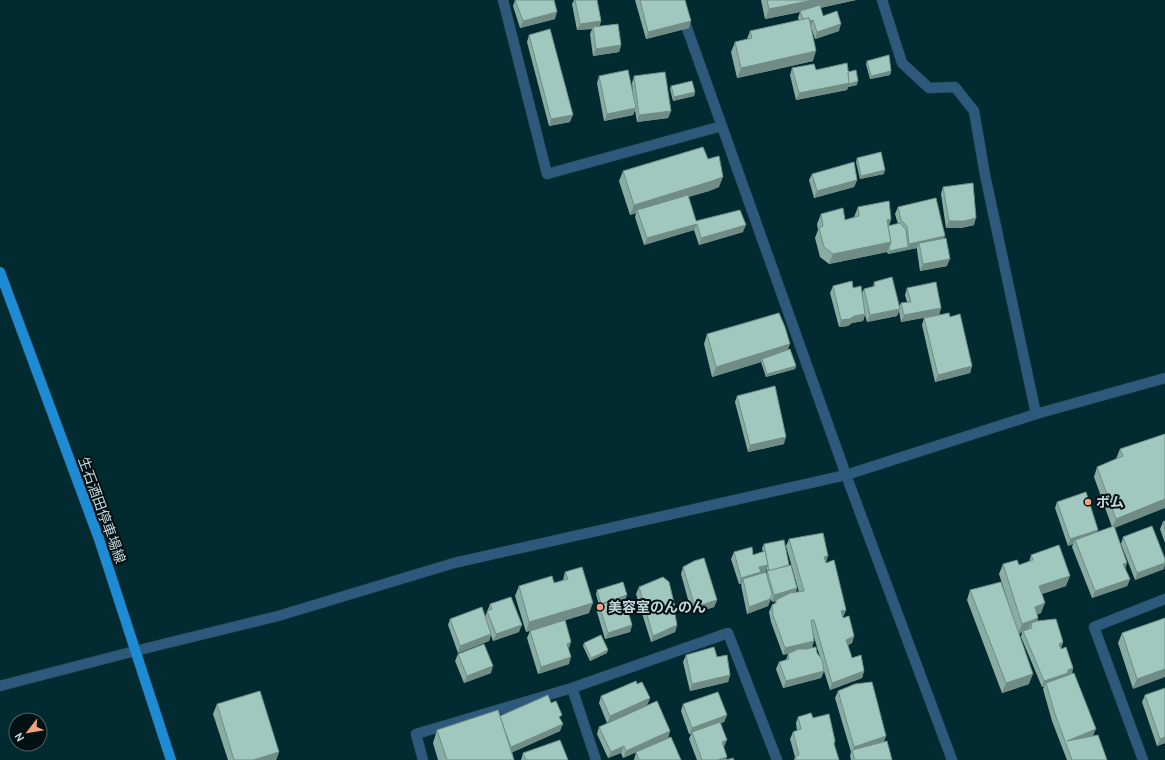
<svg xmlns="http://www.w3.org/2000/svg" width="1165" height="760" font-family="Cabin,'Noto Sans JP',sans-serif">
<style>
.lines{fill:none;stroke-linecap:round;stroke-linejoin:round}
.minor-casing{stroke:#21474c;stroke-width:11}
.major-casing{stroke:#21474c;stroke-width:11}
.minor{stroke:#2d5a7c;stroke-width:10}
.major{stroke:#1e8cd4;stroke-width:10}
.wall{fill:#8aaca3;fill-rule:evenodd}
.shaded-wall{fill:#708c85}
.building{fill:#a0c8be;stroke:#708c85}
.poi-dot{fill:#f2a17e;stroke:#031114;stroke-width:1.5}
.labels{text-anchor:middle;stroke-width:4;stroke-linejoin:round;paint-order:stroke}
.poi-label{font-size:14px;font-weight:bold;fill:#c3d7db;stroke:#031114;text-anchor:start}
.street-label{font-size:14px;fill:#c3d7db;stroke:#031114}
</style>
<rect width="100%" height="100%" fill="#022b31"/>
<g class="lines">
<defs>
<g id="minor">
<path d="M503,0L547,174L722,126"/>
<path d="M677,0L846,475L952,760"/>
<path d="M882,0L902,63L929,88L955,87L974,111L985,175L1036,414"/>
<path d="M0,686L135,651L278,616L454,563L846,475L1036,414L1165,378"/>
<path d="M572,688L596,760"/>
<path d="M423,760L416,734L572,688L728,633L777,760"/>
<path d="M1143,760L1094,627L1165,599"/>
</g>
<path id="major" d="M0,272L99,539L171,760"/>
</defs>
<use href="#minor" class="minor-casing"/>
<use href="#major" class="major-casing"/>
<use href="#minor" class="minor"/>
<use href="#major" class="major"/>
</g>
<g class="wall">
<path d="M515,0H554L555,19L520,28L513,6Z"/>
<path d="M574,0H597L601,21L599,26L621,45L619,52L593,56L590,34L592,29L577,30L572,4Z"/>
<path d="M635,0H685L689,28L646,39Z"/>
<path d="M761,0H856L820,8L823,16L839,31L815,39L811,27L813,61L737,78L731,52L735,42L747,39L750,31L799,20L798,18L800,12L765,19Z"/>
<path d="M529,35L570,122L549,126L527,42Z"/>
<path d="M867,61L891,71L890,75L870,79L866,64Z"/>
<path d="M792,68L848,72L857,85L848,87L847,90L796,100L790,75Z"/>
<path d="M599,76L633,95L632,83L634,76L671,111L668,118L637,122L635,110L633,115L604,121L597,83Z"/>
<path d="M671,86L695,92L694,96L673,101L670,89Z"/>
<path d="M857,158L884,174L860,179L856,162Z"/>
<path d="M623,171L719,187L709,191L688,197L696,221L743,232L699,245L694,230L644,245L635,217L636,213L630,215L619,181Z"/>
<path d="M812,174L857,180L854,187L814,198L809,180Z"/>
<path d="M943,187L974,225L961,228H946L941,194Z"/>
<path d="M858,207L891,219L889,226L898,224L895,214L898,207L944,238L947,266L920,271L917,250V248L888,254L887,252L829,264L820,257L815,238L818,230L817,224L821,214L845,220L854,217Z"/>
<path d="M874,282L899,307L901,303L907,302L905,295L907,288L941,308L939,315L901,322L899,311L897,316L867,322L865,315L863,321L852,323L848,326L839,327L830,293L833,286L853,288L862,293L864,289L873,287Z"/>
<path d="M950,317L972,366L970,373L935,382L922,325L924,318Z"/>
<path d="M707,334L787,350L796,366L795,369L766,377L761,362L712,377L704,344Z"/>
<path d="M737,396L784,444L748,452L735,402Z"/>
<path d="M1165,434L1115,528L1125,568L1130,579L1127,586L1092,598L1072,547L1073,544L1068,546L1055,508L1057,502L1098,530L1097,532L1112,527L1094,477L1097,467L1116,459L1120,449Z"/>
<path d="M1165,521V543L1160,529L1163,522Z"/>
<path d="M1123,537L1164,569L1135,580L1121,544Z"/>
<path d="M789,539L826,563L846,610L843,617L854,636L852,643L848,645L852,658L864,671L862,678L830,690L823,668L824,671L821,678L783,688L776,669L779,662L786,660L788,654L790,653L783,655L771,622L769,612L772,605L775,603L776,601L772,602L771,599L768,606L747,614L741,585L742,584H739L731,559L734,552L753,555L763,552L762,548L764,544L789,565L797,588L796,592H799L786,546ZM767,569V573L760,574ZM813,634L820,657L812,648Z"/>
<path d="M1031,555L1066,586L1042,594L1041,613L1037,614L1038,618L1037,621L1063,642L1061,648L1073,668L1072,674L1093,736L1107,760H1067L1052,721L1043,689L1044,687H1042L1021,637L1022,632L1019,634L1029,684L1002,693L967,600L970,590L1010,608L999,574L1003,564L1019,565L1029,562Z"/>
<path d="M683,567L717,600L714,607L692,614L681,574Z"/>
<path d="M565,572L589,613L526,632L515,596L519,586L554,583L563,580Z"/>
<path d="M639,587L674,611L677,625L675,632L651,642L636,594Z"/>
<path d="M597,590L626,598L624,599L632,625L630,632L605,639L597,612L599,605L596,594Z"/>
<path d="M490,604L519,632L493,641L491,635L489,641L458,653L448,625L450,619L485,617Z"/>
<path d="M1165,618L1133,689L1118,643L1122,633Z"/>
<path d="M530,631L568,649L569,664L538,674L527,638Z"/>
<path d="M584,643L607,653L590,661L583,646Z"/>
<path d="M458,654L491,673L464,683L455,661Z"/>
<path d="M686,655L717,657L730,675L728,682L690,691L683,662Z"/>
<path d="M637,684L650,698L647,705L607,723L599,703L601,696Z"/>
<path d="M838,691L886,736L884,741L892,760H851L850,756L851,752L835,698Z"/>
<path d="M1145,695L1165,743L1157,746L1142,702Z"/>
<path d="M551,703L561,720L560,731L512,752L514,760H438L433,743L437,730L500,716Z"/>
<path d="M217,704L279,752L276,760H228L213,714Z"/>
<path d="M683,704L727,715L724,722L721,723L724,747L726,760H734H697L689,739L691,734H689L681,711Z"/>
<path d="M798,717L813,718L834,744L839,760H794L795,757L790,739L793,732L797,731L796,723Z"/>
<path d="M599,727L670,731L668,738L623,758L621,753L608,758L597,734Z"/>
<path d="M636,752L681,760H634Z"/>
<path d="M523,753L568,760H521Z"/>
</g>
<g class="shaded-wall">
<path d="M813,0H856L801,12L800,11V12L765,19L769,9Z"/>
<path d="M557,12L555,19L520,28L523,21Z"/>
<path d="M813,20L811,26L804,23Z"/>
<path d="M601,21L599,28L593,27L592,29L577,30L580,24Z"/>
<path d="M691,21L689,28L646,39L648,32Z"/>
<path d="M841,24L839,31L815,39L817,32Z"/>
<path d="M621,45L619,52L593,56L596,49Z"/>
<path d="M816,51L813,61L737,78L741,68Z"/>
<path d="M891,71L890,75L870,79L871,76Z"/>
<path d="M858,81L857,85L848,87L847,90L796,100L799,93Z"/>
<path d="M695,92L694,96L673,101L674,97Z"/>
<path d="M636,108L633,115L604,121L607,114Z"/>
<path d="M671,111L668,118L637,122L639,115Z"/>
<path d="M573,115L570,122L549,126L551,119Z"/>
<path d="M885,170L884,174L860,179L861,176Z"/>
<path d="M723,177L719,187L709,191L638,212L637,210L636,213L630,215L634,205Z"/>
<path d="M857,180L854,187L814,198L817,191Z"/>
<path d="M976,218L974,225L961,228H946L949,221Z"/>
<path d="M891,219L888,229L887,220Z"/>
<path d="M697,224L694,230L644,245L647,238Z"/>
<path d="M746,225L743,232L699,245L701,238Z"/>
<path d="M945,236L942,242L919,243L917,248L888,254L889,251L908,247L909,244Z"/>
<path d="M891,242L887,252L829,264L833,254Z"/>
<path d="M950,259L947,266L920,271L923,264Z"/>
<path d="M941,308L939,315L901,322L904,315Z"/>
<path d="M900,309L897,316L867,322L870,315Z"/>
<path d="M865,314L863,321L852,323L848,326L839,327L841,320Z"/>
<path d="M790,344L786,354L762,359L761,362L712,377L716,367Z"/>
<path d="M796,366L795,369L766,377L767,374Z"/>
<path d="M972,366L970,373L935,382L938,375Z"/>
<path d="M786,437L784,444L748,452L750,445Z"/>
<path d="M1165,499V508L1112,529L1116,519Z"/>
<path d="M1098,530L1096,537L1075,540L1073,544L1068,546L1070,539Z"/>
<path d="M828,556L826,563L824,557Z"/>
<path d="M1127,563L1125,570L1123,564Z"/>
<path d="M1165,563V565L1164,569L1135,580L1137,573Z"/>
<path d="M768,565L766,572L760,573L758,579H743L742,584H739L741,578L759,567Z"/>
<path d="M1070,576L1066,586L1035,596L1039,586Z"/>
<path d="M1130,579L1127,586L1092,598L1095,591Z"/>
<path d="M797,588L795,595L776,600V601L772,602L774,595Z"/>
<path d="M627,595L626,598L600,607L601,604Z"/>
<path d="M770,599L768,606L747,614L749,607Z"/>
<path d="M717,600L714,607L692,614L695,607Z"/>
<path d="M593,603L589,613L526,632L529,622Z"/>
<path d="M1045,603L1041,613L1031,617L1035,607Z"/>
<path d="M846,610L843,617H839L841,611Z"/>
<path d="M1038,618L1034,628H1032L1031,623L1028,630L1023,631L1022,632L1018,634L1022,624Z"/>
<path d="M522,625L519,632L493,641L496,634Z"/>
<path d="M632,625L630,632L605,639L608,633Z"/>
<path d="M677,625L675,632L651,642L653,636Z"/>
<path d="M491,634L489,641L458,653L460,646Z"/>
<path d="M854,636L852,643L844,647L846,640Z"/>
<path d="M814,641L812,648L783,655L785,648Z"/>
<path d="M571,642L569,649L567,644Z"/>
<path d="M1063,642L1061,649L1059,644Z"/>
<path d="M608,650L607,653L590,661L591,658Z"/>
<path d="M571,657L569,664L538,674L541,667Z"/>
<path d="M493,666L491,673L464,683L467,676Z"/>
<path d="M1073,668L1071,675L1046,683L1044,687H1042L1044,681Z"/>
<path d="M1165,669V677L1133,689L1137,679Z"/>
<path d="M824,671L821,678L783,688L786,681Z"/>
<path d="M864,671L862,678L830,690L832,683Z"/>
<path d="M1033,674L1029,684L1002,693L1006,683Z"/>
<path d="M730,675L728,682L690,691L692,684Z"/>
<path d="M650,698L647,705L607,723L610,716Z"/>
<path d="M727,715L724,722L692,733V732L691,734H689L692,728Z"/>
<path d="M563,724L560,731L509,754L511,747Z"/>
<path d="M1096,729L1093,736L1067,741Z"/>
<path d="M670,731L668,738L623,758L626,751Z"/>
<path d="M886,736L883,743L853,751L854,747Z"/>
<path d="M1165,737V743L1157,746L1160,739Z"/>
<path d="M727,740L724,747L720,748L722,742Z"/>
<path d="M624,746L621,753L608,758L611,752Z"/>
<path d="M279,752L276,760H253Z"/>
<path d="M727,757L726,760H717Z"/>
</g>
<g class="building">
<path d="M515,0H554L557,12L523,21Z"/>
<path d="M575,0H597L601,21L580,24Z"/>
<path d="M640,0H685L691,21L648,32Z"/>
<path d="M767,0H813L769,9Z"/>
<path d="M820,5L823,16L837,11L841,24L817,32L813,20L810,21L809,18L803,19L800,11Z"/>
<path d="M809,18L816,51L741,68L735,42L752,38L750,31Z"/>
<path d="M618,24L621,45L596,49L593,27Z"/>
<path d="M550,29L573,115L551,119L529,35Z"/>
<path d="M889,55L891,71L871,76L867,61Z"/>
<path d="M847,63L850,83L799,93L792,68L814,64L816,70Z"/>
<path d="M628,70L636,108L607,114L599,76Z"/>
<path d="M856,70L858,81L849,84L848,72Z"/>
<path d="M665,72L671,111L639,115L634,76Z"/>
<path d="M692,81L695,92L674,97L671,86Z"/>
<path d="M703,147L708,159L719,156L723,177L712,181L634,205L623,171Z"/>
<path d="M881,152L885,170L861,176L857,158Z"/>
<path d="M854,162L857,180L817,191L812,174Z"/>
<path d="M973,183L976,218L964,221H949L943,187Z"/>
<path d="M688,195L696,221L740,210L746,225L701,238L697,224L647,238L637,210Z"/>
<path d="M936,198L945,236L909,244L907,226L901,220L898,207Z"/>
<path d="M889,201L891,219L887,220L891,242L833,254L824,247L819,228L823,226L821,214L843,208L845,220L859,216L858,207Z"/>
<path d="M900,223L906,230L908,247L889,251V248L891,242L888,226Z"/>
<path d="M946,238L950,259L923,264L919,243Z"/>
<path d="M892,277L900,309L870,315L864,289L875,286L874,282Z"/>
<path d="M852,281L853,288L861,286L865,314L854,316L850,319L841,320L833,286Z"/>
<path d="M936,282L941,308L904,315L901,303L911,302L907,288Z"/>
<path d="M779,313L785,327L790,344L716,367L707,334Z"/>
<path d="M949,313L950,317L960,314L972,366L938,375L924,318Z"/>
<path d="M790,349L796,366L767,374L762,359Z"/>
<path d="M775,386L786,437L750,445L737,396Z"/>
<path d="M1165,434V499L1116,519L1097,467L1123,456L1120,449Z"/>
<path d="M1086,492L1098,530L1070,539L1057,502Z"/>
<path d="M1165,521V529L1163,522Z"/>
<path d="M1114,526L1127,563L1123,564L1130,579L1095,591L1075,540Z"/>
<path d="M1152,526L1165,559V563L1137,573L1123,537Z"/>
<path d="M823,533L828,556L824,557L826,563L834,560L846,610L841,611L843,618L849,616L854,636L846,640L852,658L861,655L864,671L832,683L814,620H811L814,641L785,648L773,615L772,605L776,603V600L790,593L804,591L789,539Z"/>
<path d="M784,540L789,565L769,571L765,551L764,544Z"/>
<path d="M1059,545L1070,576L1039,586L1045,603L1035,607L1038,618L1022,624L1003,564L1017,560L1019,565L1033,560L1031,555Z"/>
<path d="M752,547L753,555L765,551L768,565L759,567L761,572L741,578L734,552Z"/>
<path d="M704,558L717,600L695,607L683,567L694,561Z"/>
<path d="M791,565L797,588L774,595L767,571Z"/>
<path d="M582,567L593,603L529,622L519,586L552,576L554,583L568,579L565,572Z"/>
<path d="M766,572L772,594L770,599L749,607L743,579Z"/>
<path d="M663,577L669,582L675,607L674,609L677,625L653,636L639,587Z"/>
<path d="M623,582L627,595L601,604L597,590Z"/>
<path d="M1001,582L1033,674L1006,683L970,590Z"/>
<path d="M511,597L522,625L496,634L487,611L492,609L490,604Z"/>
<path d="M624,598L632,625L608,633L599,605Z"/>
<path d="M482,607L491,634L460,646L450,619Z"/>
<path d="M1165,618V669L1137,679L1122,633Z"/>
<path d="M1056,619L1063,642L1059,644L1061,649L1066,647L1073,668L1068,670V673L1044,681L1023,631L1032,628L1031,623L1037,621Z"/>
<path d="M565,620L571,642L567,644L571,657L541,667L530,631Z"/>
<path d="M601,635L608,650L591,658L584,643Z"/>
<path d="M484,644L493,666L467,676L458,654Z"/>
<path d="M714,647L717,657L727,655L730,675L692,684L686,655Z"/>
<path d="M816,647L817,653L822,660L824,671L786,681L779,662L789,659L788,654L798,649H806Z"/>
<path d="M1074,673L1096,729L1067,741L1098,735L1107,760H1072L1055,714L1046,683Z"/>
<path d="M636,681L637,684L642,682L650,698L610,716L601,696Z"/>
<path d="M872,682L886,736L854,747L838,691L855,684Z"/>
<path d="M1165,688V737L1160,739L1145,695Z"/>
<path d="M260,691L279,752L253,760H234L217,704Z"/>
<path d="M718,692L727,715L692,728L683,704Z"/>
<path d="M548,695L551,703L556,701L562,715L559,717L563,724L511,747L506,734L500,716Z"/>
<path d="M657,701L670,731L626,751L624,746L611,752L599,727Z"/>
<path d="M498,710L514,760H447L437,730Z"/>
<path d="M811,713L813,718L829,714L835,741L834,744L839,760H796L795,757L799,755L793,732L801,729L798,717Z"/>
<path d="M720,722L727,740L722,742L727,757L717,760H702L692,732Z"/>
<path d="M671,737L681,760H639L636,752Z"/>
<path d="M560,740L568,760H526L523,753Z"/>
<path d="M887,741L892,760H855L852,750Z"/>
<path d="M733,758L734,760H726Z"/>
</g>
<g class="poi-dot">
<circle cx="1088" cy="502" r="4"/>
<circle cx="600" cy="607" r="4"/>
</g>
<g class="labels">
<g class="poi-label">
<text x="1096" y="507">ボム</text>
<text x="608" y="612">美容室のんのん</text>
</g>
<g class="street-label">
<text transform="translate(102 510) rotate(70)" y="5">生石酒田停車場線</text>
</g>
</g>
<g transform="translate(28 732) rotate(239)"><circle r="19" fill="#031114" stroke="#506064"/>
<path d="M0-3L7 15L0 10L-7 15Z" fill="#f2a17e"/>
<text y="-6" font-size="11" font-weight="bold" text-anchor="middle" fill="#c3d7db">N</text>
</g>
</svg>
